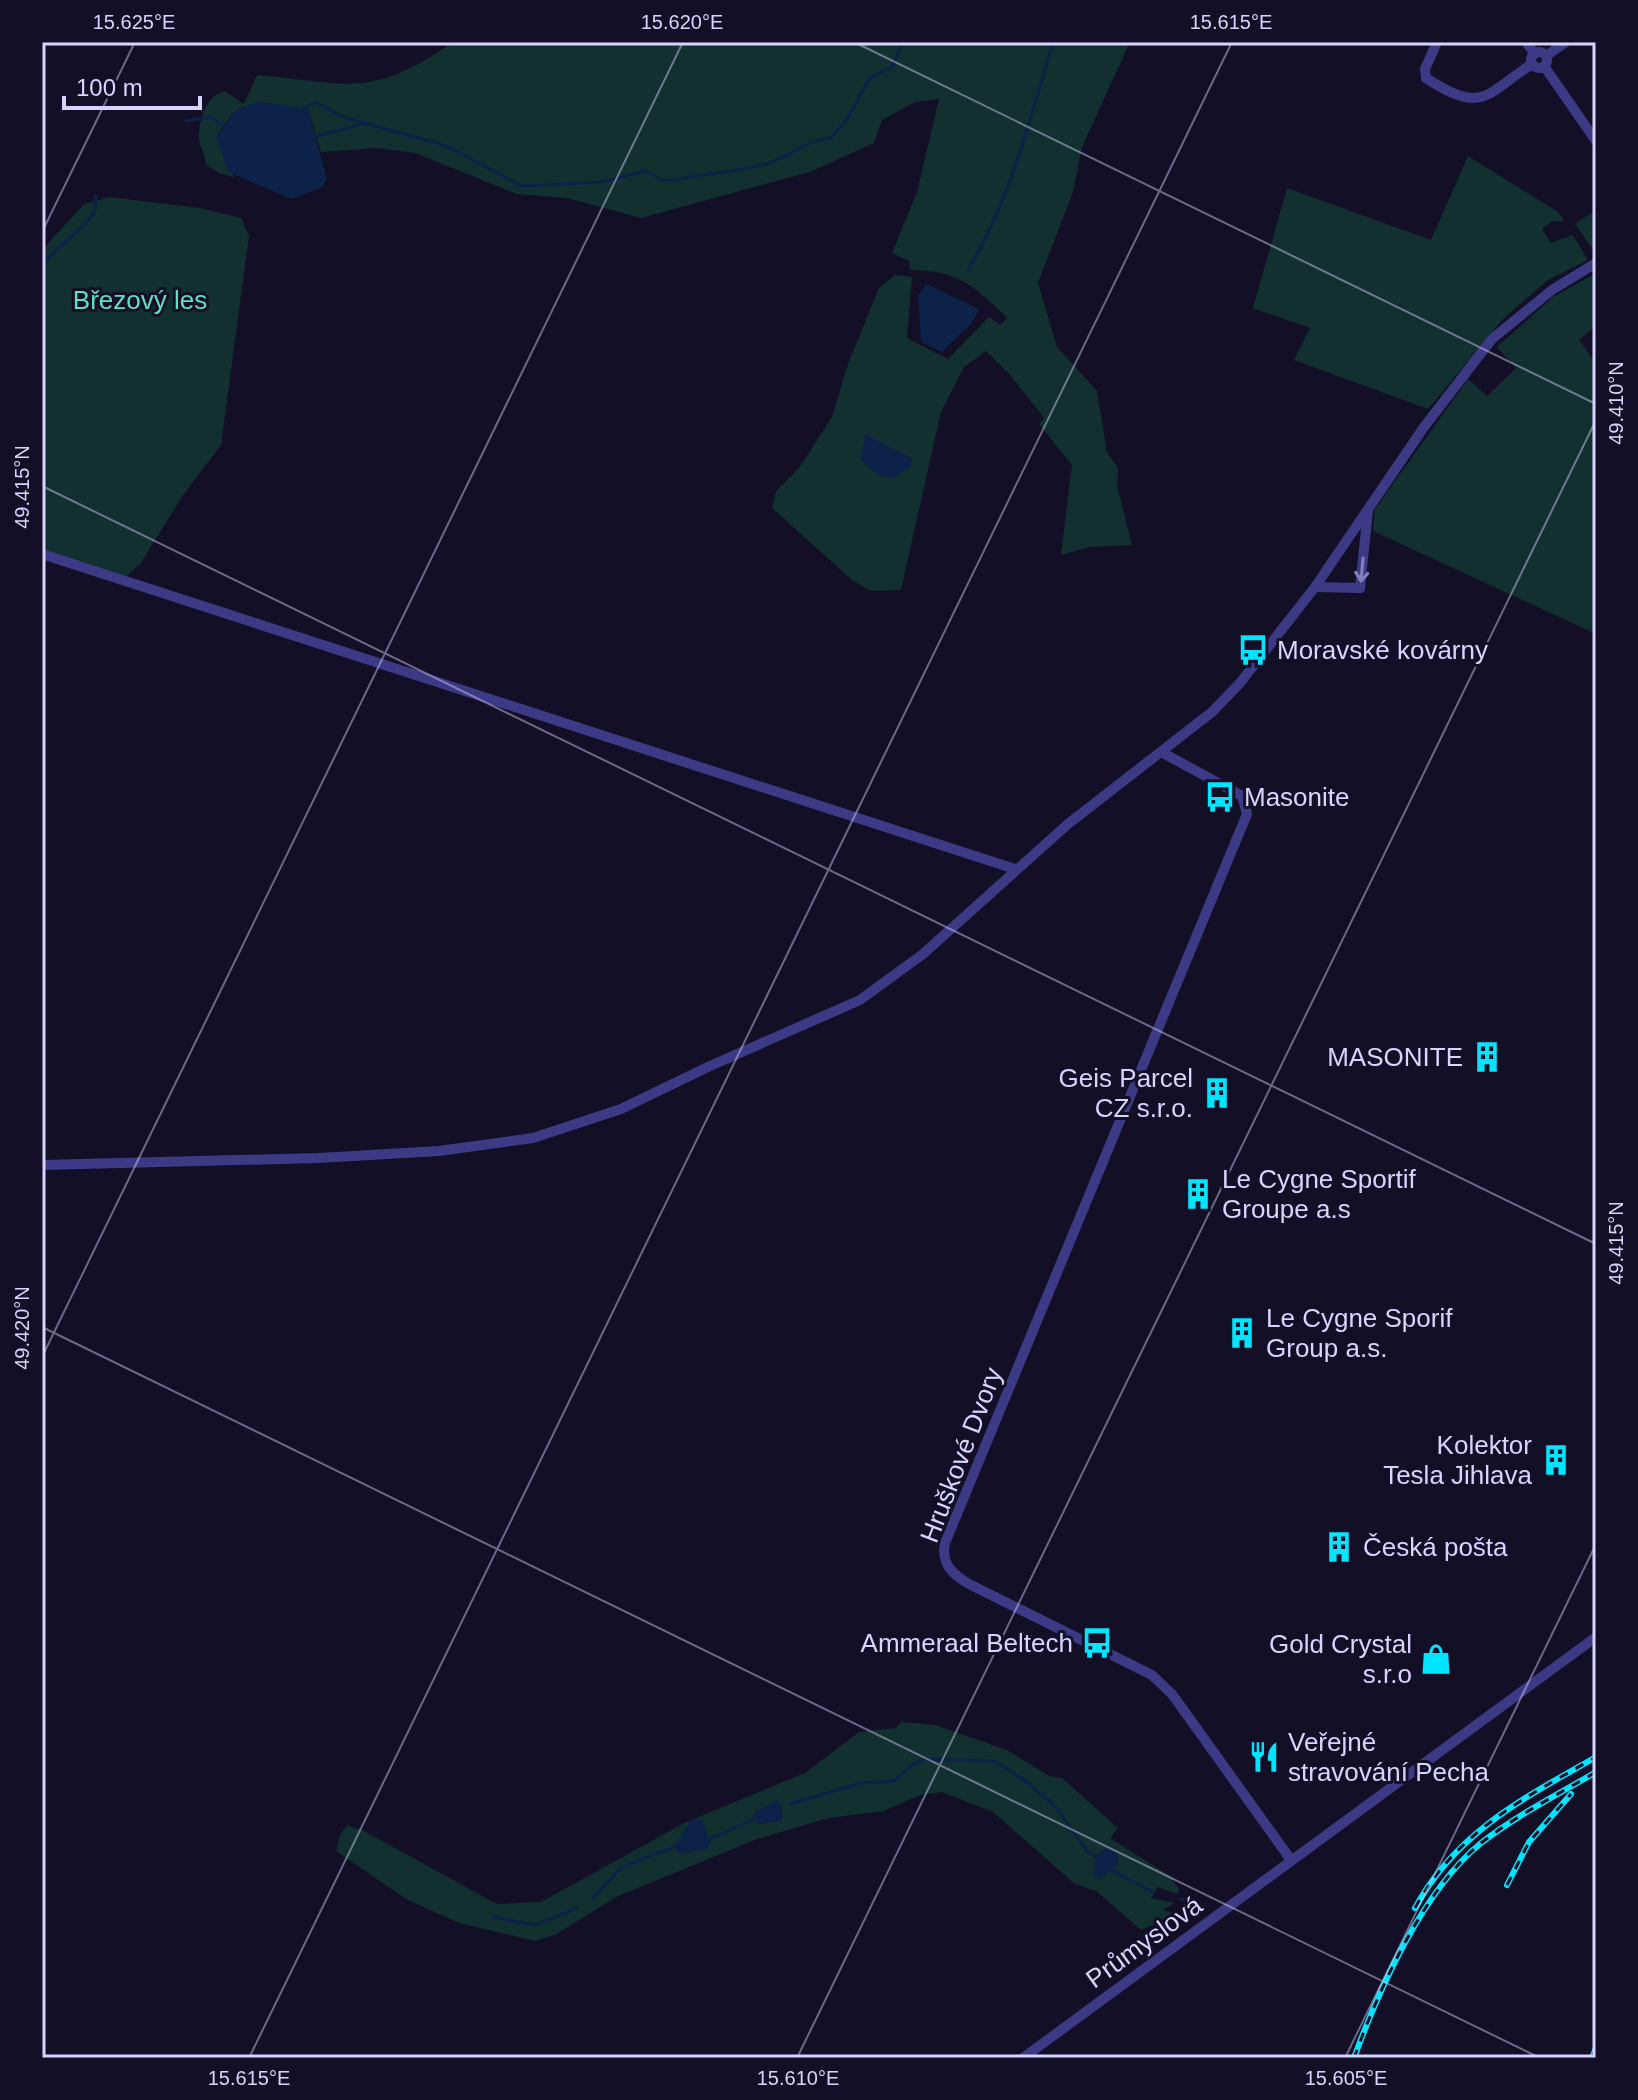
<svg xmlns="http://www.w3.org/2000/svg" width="1638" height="2100" font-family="Arial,sans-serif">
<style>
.green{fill:#12302f;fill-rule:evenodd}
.water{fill:#0c2248}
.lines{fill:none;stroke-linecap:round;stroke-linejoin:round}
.stream{stroke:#0c2248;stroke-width:3}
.minor{stroke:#3d3a85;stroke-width:10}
.rail-casing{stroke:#00e5ff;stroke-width:6}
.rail{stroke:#130f26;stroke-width:3;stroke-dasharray:9;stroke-linecap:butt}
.oneway{stroke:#837fbc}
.ticks{fill:none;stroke:#d9d4ff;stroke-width:2;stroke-opacity:0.45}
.labels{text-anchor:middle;stroke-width:6;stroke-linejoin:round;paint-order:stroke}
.park-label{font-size:26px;fill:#5fe0c0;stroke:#130f26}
.poi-label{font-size:26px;fill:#d9d4ff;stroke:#130f26;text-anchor:start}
.street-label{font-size:26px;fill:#d9d4ff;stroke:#130f26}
.neatline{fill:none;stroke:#d9d4ff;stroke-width:3}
.ticks-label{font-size:20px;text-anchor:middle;fill:#d9d4ff}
</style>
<rect width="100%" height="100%" fill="#130f26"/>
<g class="green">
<path d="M453,42H1130L1082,147L1073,192L1038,283L1057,347L1097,391L1107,452L1118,468L1117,485L1132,545L1091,547L1061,555L1072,465L1039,424L1044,418L1010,375L986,351L964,367L941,412L901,590L871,591L852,580L772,508L776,491L799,468L832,417L848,364L879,288L895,275L912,277L907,338L948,359L989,317L1000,325L1007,318C976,287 958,270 910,270L909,261L892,253L917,192L939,99L915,102L882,120L874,143L810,172L641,218L567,198L517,194L415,153L377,148L321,152L308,109C264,104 240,90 217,138L234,177L240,179L219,173L206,165C206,156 200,148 199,140C198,122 206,95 225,91L244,104L257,75C350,83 369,100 453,42Z"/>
<path d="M1468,156L1558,212L1564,221H1553L1542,229L1551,243L1573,235L1588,260L1548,280L1504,318L1428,409L1294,360L1310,328L1253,308L1287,188L1431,240Z"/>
<path d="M110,197L200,208L241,218L249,236L221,445L183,495L141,563L125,577L42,551V250L84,204Z"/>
<path d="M1596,210V254L1575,224Z"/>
<path d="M1596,273V326L1579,340L1596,363V634L1373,531L1375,509L1468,379L1487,396L1516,368L1497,347L1553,297Z"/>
<path d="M901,1722L935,1725L1007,1750L1049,1776L1062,1778L1118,1828L1110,1838L1175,1879L1172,1880L1179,1888L1177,1894L1158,1887L1151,1898L1175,1903L1162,1910L1177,1914L1141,1930L1096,1891L1075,1884L993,1812L942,1792L920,1795L883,1811L829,1818L757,1839L616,1897L557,1934L535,1941L459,1923L406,1899L336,1851L340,1835L347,1825L364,1831L497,1904L541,1902L686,1822L805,1773L859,1732L896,1728ZM684,1834L709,1848L679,1853L674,1846Z"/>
</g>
<g class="water">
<path d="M257,101L308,109L327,179L321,188L291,199L228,172L217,138L233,112Z"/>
<path d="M926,284L979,309L972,323L942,352L921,342L918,296Z"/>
<path d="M865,434L913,459L910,467L895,477L879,476L861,460Z"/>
<path d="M777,1800L782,1807V1821L759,1824L754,1813Z"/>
<path d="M696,1818L702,1821L711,1843L704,1850L679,1853L674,1847L690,1821Z"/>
<path d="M1108,1847L1118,1855V1864L1100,1880L1094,1875L1095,1856Z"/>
</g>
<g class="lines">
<g class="stream">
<path d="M304,108L316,102L340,116L364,123"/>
<path d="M186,121L209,117L223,125"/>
<path d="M315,137L365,123L447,146L521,186L602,182L645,171L662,180H676C705,173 734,172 762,165C788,159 806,140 831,138L848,118L869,79L892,67L903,42"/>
<path d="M42,264L88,221L95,211L96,196"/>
<path d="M968,270C1010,200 1030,120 1053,42"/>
<path d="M790,1804L861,1783L894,1781L912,1765L926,1759L994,1761L1023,1779L1055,1806L1087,1851L1097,1858"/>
<path d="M707,1840L758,1817"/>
<path d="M1112,1870L1154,1893"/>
<path d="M593,1898L622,1867L676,1846"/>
<path d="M1181,1899L1193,1901"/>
<path d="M493,1917L535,1925L577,1908"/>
</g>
<g class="minor">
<path d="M1437,42L1425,69L1426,78C1483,116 1487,93 1532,64"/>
<path d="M1526,42L1535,54"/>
<circle cx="1539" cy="60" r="8"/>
<path d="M1546,56L1566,42"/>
<path d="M1544,66L1596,141"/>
<path d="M42,554L1015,869"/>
<path d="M1315,587L1360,588L1368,510"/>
<path d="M1163,753L1242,796L1247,814L945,1543C941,1564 952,1574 969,1584L1152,1675L1172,1694L1291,1860"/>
<path d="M42,1165L319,1158L439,1151L533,1138L621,1109L710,1066L860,1000L923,954L1068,824L1212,712L1240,683L1315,587L1424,427L1492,339L1552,290L1596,263"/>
<path d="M1023,2058L1596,1637"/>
</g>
<defs>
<g id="rail">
<path d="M1507,1885L1529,1842L1571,1794"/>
<path d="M1415,1908C1456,1832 1524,1798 1596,1757"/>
<path d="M1354,2058C1379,1989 1423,1890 1481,1843C1517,1815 1557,1795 1596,1772"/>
<path d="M1592,2058L1596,2048"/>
</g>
</defs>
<use href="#rail" class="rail-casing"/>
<use href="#rail" class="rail"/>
</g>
<defs><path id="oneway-shaft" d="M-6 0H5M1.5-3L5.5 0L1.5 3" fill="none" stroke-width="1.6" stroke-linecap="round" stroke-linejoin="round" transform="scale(2)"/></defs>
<use class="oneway" href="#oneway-shaft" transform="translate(1362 570) rotate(95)"/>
<path class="ticks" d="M854,42L1596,404M42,232L135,42M42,486L1596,1244M42,1327L1540,2058M42,1357L683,42M249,2058L1232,42M797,2058L1596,420M1345,2058L1596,1544"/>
<defs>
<symbol id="bus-bare" viewBox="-9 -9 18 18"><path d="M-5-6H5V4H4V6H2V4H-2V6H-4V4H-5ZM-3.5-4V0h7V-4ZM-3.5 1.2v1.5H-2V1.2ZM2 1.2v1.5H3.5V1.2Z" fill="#00e5ff" stroke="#130f26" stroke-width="2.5" paint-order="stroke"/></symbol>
<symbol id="building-bare" viewBox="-9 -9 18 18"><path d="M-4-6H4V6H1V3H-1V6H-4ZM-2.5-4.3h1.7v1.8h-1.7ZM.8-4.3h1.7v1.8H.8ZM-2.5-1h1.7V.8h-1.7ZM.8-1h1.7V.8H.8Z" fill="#00e5ff" stroke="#130f26" stroke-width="2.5" paint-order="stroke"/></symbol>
<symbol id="shop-bare" viewBox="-9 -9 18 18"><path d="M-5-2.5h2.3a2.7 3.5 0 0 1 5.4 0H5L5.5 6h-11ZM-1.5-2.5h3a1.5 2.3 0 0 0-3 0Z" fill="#00e5ff" stroke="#130f26" stroke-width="2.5" paint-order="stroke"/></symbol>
<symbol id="restaurant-bare" viewBox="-9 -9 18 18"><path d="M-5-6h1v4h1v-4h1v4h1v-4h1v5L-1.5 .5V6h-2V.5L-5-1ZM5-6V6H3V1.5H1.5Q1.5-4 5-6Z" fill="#00e5ff" stroke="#130f26" stroke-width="2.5" paint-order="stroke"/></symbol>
</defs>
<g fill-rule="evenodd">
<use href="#bus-bare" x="1231" y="628" width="44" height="44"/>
<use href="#bus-bare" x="1198" y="775" width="44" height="44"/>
<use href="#building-bare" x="1465" y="1035" width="44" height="44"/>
<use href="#building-bare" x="1195" y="1071" width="44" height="44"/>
<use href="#building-bare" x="1176" y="1172" width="44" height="44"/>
<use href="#building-bare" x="1220" y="1311" width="44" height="44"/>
<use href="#building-bare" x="1534" y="1438" width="44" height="44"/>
<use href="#building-bare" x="1317" y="1525" width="44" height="44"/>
<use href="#bus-bare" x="1075" y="1621" width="44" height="44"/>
<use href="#shop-bare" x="1414" y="1637" width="44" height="44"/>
<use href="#restaurant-bare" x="1242" y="1735" width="44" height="44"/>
</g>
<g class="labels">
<g class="park-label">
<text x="140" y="309">Březový les</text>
</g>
<g class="poi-label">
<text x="1277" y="659">Moravské kovárny</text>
<text x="1244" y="806">Masonite</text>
<text x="1463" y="1066" text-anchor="end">MASONITE</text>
<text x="1193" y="1087" text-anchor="end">Geis Parcel<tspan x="1193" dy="30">CZ s.r.o.</tspan></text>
<text x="1222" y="1188">Le Cygne Sportif<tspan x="1222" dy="30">Groupe a.s</tspan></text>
<text x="1266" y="1327">Le Cygne Sporif<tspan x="1266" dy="30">Group a.s.</tspan></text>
<text x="1532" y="1454" text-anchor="end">Kolektor<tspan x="1532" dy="30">Tesla Jihlava</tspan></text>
<text x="1363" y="1556">Česká pošta</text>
<text x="1073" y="1652" text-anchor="end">Ammeraal Beltech</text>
<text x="1412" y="1653" text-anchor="end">Gold Crystal<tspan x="1412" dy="30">s.r.o</tspan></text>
<text x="1288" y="1751">Veřejné<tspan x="1288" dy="30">stravování Pecha</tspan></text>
</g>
<g class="street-label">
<text transform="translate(961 1455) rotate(-69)" y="9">Hruškové Dvory</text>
<text transform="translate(1144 1942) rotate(-36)" y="9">Průmyslová</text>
</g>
</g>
<rect width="1638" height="2100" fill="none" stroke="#130f26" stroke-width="88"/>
<path d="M64 96v12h136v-12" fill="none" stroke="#d9d4ff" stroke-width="4"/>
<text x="76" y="96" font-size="24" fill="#d9d4ff" stroke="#130f26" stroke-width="6" paint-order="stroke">100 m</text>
<rect x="44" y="44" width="1550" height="2012" class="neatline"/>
<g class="ticks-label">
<text x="134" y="29">15.625°E</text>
<text x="682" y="29">15.620°E</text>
<text x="1231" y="29">15.615°E</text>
<text transform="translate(1616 403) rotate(-90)" y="7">49.410°N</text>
<text transform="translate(22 487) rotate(-90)" y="7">49.415°N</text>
<text transform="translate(1616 1243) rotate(-90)" y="7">49.415°N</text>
<text transform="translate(22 1328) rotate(-90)" y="7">49.420°N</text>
<text x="249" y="2085">15.615°E</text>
<text x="798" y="2085">15.610°E</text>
<text x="1346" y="2085">15.605°E</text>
</g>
</svg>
